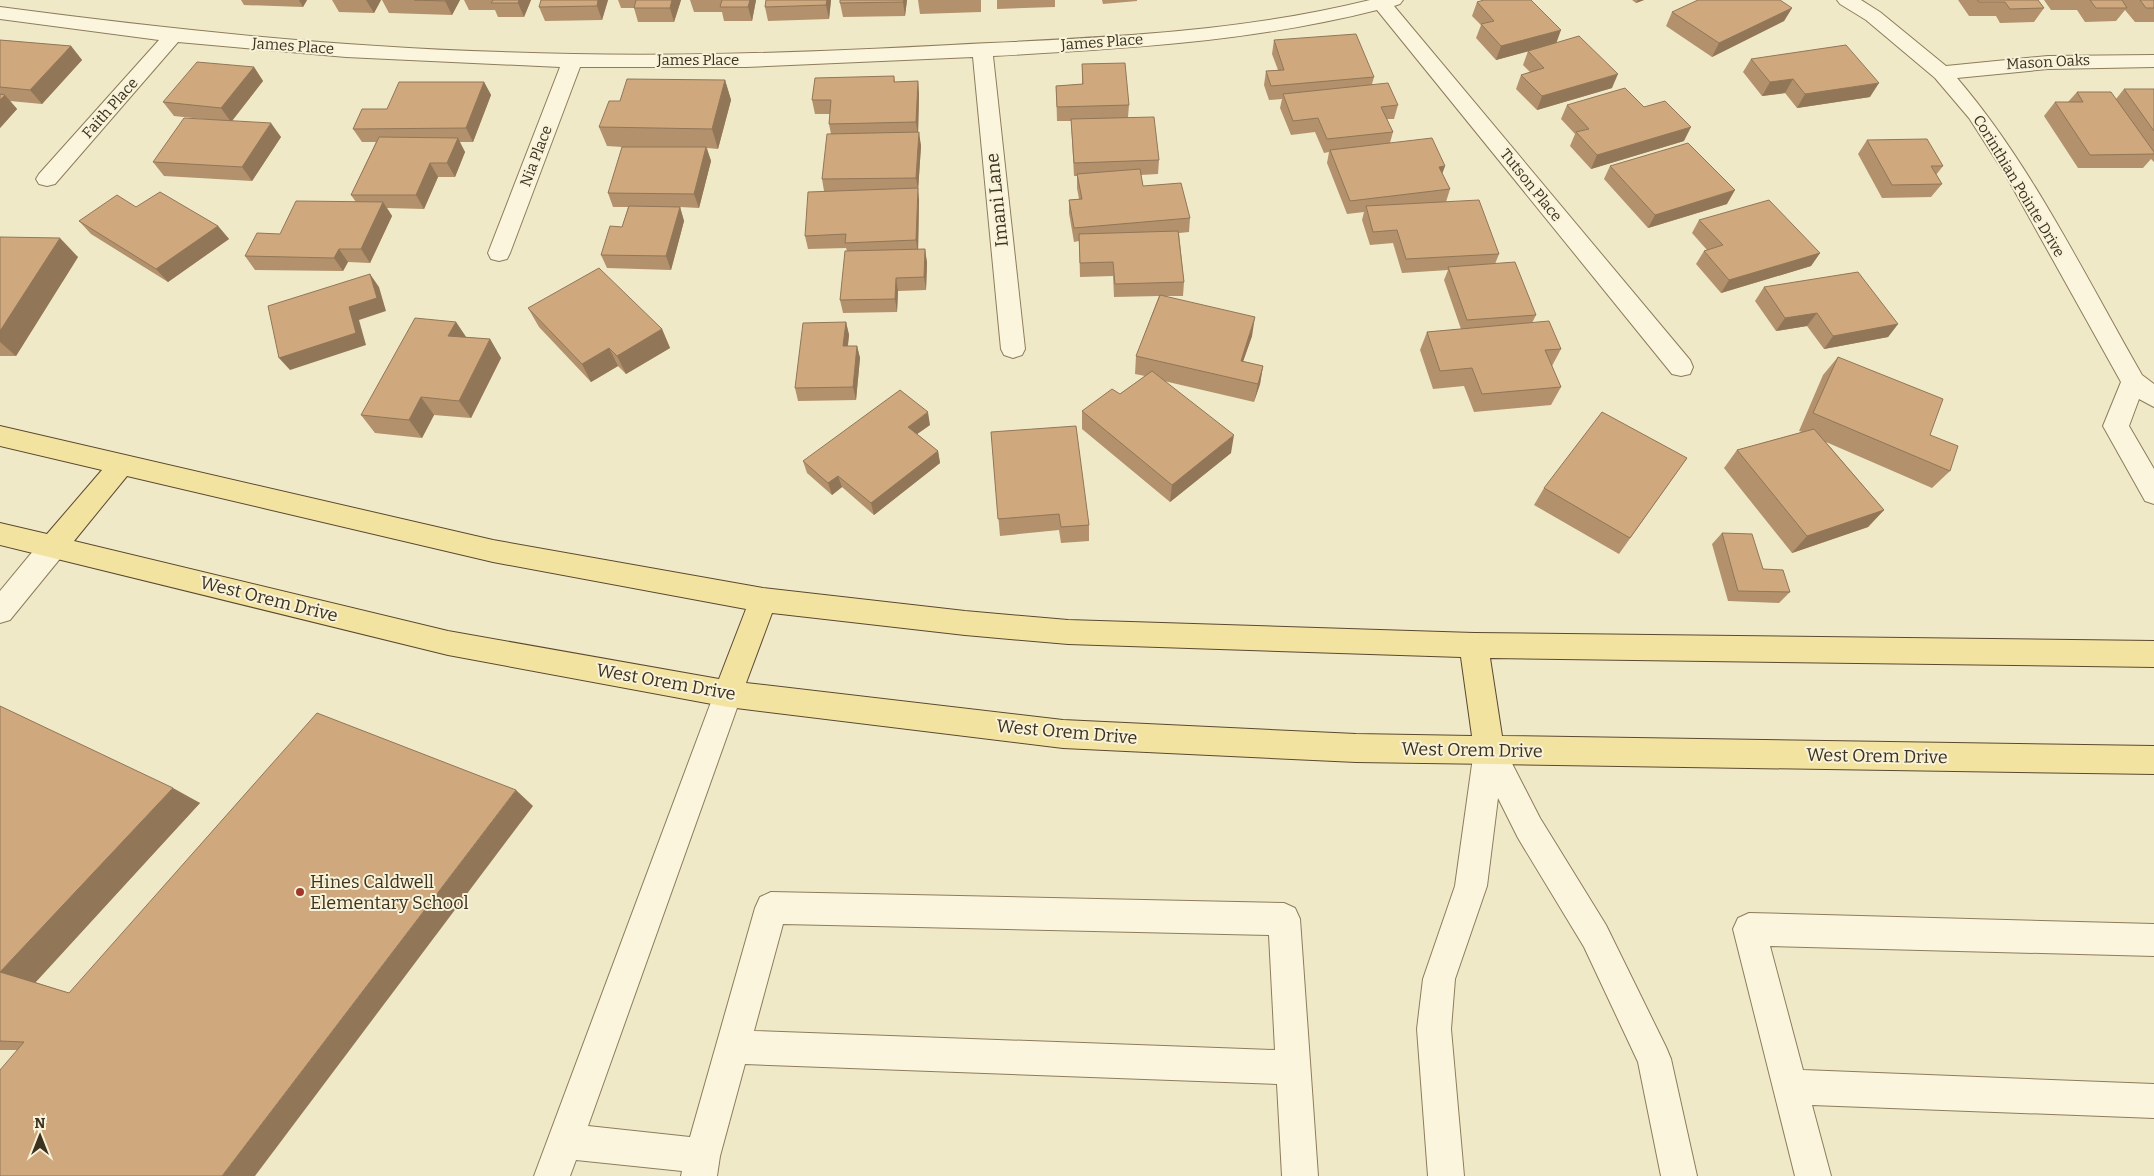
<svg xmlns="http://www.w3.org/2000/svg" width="2154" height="1176" font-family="Bitter,serif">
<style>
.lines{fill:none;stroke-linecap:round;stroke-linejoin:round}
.minor-casing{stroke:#8d7c5c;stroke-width:2}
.major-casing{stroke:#5b4930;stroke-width:2}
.minor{fill:#faf5dc;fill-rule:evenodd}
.major{fill:#f3e3a0;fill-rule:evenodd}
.wall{fill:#b2916c}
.shaded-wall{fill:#917658}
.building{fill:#cfa97d;stroke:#917658}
.poi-dot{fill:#9e382a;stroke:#f7f2d8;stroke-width:2}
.labels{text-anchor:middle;stroke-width:4;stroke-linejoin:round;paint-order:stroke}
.far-street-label{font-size:15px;fill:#3d3120;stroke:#f7f2d8}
.street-label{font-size:18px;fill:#3d3120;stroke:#f7f2d8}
.poi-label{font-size:18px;fill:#3d3120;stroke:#f7f2d8;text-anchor:start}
</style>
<rect width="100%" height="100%" fill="#f0e9c8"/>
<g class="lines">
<defs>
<g id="minor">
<path d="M1370,0H1403L1400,4L1394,6L1690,360L1693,367L1690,374L1681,376L1672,374L1377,10C1251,42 1122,49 993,56L1025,349L1022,355L1013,358L1004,355L1001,349L973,57L746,67H580L510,253L507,259L499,261L491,259L488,253L560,67L346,57L178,42L55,184L47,186L39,184L36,179L39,174L159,40L0,19V7C167,29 334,47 502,52C652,58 801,53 951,45C1091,38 1233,34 1370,0Z"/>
<path d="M1837,0H1861L1880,12L1946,66L2048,56L2154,55V67L2048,69L1957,78C2031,164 2085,276 2142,375L2154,384V407L2139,399L2129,426L2154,469V504L2145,501L2103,426L2121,382L2005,174L1969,118L1935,78L1866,20L1840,4Z"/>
<path d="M53,536L63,539L66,547L63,555L10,620L0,623V591L43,539Z"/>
<path d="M728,681L738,685L742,694L588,1126L690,1137L755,908L760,897L771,892L1284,903L1295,908L1300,919L1318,1176H1282L1277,1084L745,1064L720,1156L717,1176H681L682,1171L576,1160L570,1176H534L714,694L718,685ZM783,924L1269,935L1275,1050L754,1031Z"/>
<path d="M1489,736L1500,740L1540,818L1606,925L1666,1047L1671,1059L1697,1176H1661L1638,1062L1584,947L1518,838L1498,798L1487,886L1455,979L1451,1029L1464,1176H1428L1417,1029L1423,979L1455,886L1474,750L1478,740Z"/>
<path d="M1749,913L2154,924V956L1770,946L1803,1070L2154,1084V1118L1812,1105L1831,1176H1795L1733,929L1738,918Z"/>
</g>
<path id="major" d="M0,426L493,540L763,588L965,611L1068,620L1474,633L2154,641V667L1490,658L1502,736L2154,746V774L1356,762L1063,748L728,707L448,655L0,545V523L47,534L102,470L0,446ZM127,476L493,562L746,609L719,679L448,631L74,541ZM772,613L965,635L1068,644L1461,657L1472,736L1356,734L1063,720L746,683Z"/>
</defs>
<use href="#minor" class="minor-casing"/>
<use href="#major" class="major-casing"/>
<use href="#minor" class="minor"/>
<use href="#major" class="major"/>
</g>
<g class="wall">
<path d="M241,0H307L303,7L244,5Z"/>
<path d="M332,0H381L374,13L339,12Z"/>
<path d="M382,0H460L452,15L389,13Z"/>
<path d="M464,0H531L524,17H498L495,10H469Z"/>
<path d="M608,0L602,20L545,21L539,7Z"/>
<path d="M618,0H681L674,22H638L634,8H621Z"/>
<path d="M690,0H756L752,21H724L722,12H694Z"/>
<path d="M766,0H831L829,19L768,21L765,7Z"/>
<path d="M840,0H907L905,16L843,17L840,3Z"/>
<path d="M918,0H981V12L920,14Z"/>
<path d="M997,0H1055V7L997,9Z"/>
<path d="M1102,0H1137V1L1103,4Z"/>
<path d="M1632,0H1644L1636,3Z"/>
<path d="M1958,0H2038L2044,8L2034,22L2000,23L1996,16H1969Z"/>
<path d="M2044,0H2154V22H2135L2125,10L2116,21L2085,22L2077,10H2051Z"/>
<path d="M1477,2L1556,43L1612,88L1537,110L1516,89L1521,75L1530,72L1523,65L1528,51L1496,60L1476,38L1481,25L1472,16Z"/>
<path d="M1792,8L1784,21L1712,57L1666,26L1672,12Z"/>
<path d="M0,40L71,46L82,60L42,104L10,101L17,109L0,128Z"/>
<path d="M1274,40L1374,77L1372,84L1398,105L1394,119H1387L1393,132L1390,143L1445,166L1442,173L1450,189L1446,202L1499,254L1495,264L1536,315L1532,323L1561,349L1552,366L1561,387L1551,405L1474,412L1464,386L1433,389L1420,350L1427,332L1461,329L1444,280L1448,270L1402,273L1393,243L1370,245L1362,220L1364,212L1347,214L1327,163L1329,152L1324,153L1315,132L1291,135L1280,108L1282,99L1269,100L1264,85L1266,71L1278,70L1272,54Z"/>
<path d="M1751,59L1870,97L1797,108L1785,93L1762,96L1743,72Z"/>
<path d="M1082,64L1129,105L1128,117L1159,160L1158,174L1141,175L1143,186L1190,218L1189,232L1179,233L1184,282L1183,296H1163L1252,336L1243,361L1263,366L1260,384L1254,402L1164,381L1231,453L1170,502L1082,429V411L1120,394L1145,376L1135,374L1136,356L1159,296L1114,297L1113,276L1080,277L1079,241L1074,242L1069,213V200L1079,199L1077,188V176H1074L1071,121H1057L1056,86L1082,84Z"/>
<path d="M254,67L263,81L232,121L281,137L252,181L164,176L153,162L212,120L174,116L163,102Z"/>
<path d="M894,76L895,82L918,81L919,95L918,132L921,146L918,191L919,201L918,250L925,249L927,263L926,290L898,291L897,312L843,313L840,300L847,251L846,248L808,249L805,236L824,191L822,179L831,134L829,124L830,114H815L812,100Z"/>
<path d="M725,80L731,100L718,149L707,148L711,161L699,208L680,207L684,221L671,270L607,268L601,255L622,227L628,207H613L608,193L622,147L607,146L599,127L620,101Z"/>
<path d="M484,82L491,95L473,142H459L465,152L455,177H438L424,209L387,208L392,216L370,263L348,262L343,271L255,270L245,256L280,234L356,202L351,195L376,142H362L353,129L387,109Z"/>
<path d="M2124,89H2154V162L2151,159L2143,168H2078L2044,116L2055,102H2068L2077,92L2116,99Z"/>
<path d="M1567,105L1644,107L1684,141L1591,169L1570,146L1575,134L1561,119Z"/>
<path d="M1867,140L1943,166L1936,175L1942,184L1931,197L1882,198L1858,154Z"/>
<path d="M1610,166L1727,204L1648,228L1604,179Z"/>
<path d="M136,207L218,226L229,239L168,282L91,234L79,221Z"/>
<path d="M1699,220L1820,253L1811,266L1721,293L1696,264L1704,251L1707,250L1692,233Z"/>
<path d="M0,237L78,257L16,356H0Z"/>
<path d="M1764,287L1898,324L1888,337L1824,349L1807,326L1776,331L1755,301Z"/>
<path d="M528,308L662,329L670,348L626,374L618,366L591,382L539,327Z"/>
<path d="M456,322L466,337L490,339L501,358L471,418L434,415L422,438L375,433L361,415Z"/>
<path d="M846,322L849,335L848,346H857L860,358L856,400L798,401L795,388Z"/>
<path d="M1838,357L1930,435L1950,471L1932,488L1826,442L1884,510L1868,527L1792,553L1724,468L1737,450L1802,432L1799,431L1823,375Z"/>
<path d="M930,425L917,434L938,451L940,463L874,515L842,487L832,495L807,473L803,461Z"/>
<path d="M991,432L1089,525V541L1061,543L1059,530L1000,536Z"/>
<path d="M1687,458L1619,554L1534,505L1544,488Z"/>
<path d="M1722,533L1790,592L1779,603L1728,601L1712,544Z"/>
<path d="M0,706L200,803L35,982L69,993L533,806L17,1050H0Z"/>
</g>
<g class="shaded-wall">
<path d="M299,0H307L303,7Z"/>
<path d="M366,0H381L374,13Z"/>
<path d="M446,0H460L452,15L445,1Z"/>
<path d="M519,0H531L524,17L518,3Z"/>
<path d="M598,0H608L602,20L597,6Z"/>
<path d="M672,0H681L674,22L670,8Z"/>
<path d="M750,0H756L752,21L748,7Z"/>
<path d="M827,0H831L829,19L826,5Z"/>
<path d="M904,0H907L905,16L903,2Z"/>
<path d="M1638,0H1644L1636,3Z"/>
<path d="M1792,8L1784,21L1712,57L1719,43Z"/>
<path d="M1561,30L1556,44L1496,60L1501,46Z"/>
<path d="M71,46L82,60L42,104L30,90Z"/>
<path d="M254,67L263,81L231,122L221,108Z"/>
<path d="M1618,74L1612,88L1537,110L1542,96Z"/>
<path d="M1793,79L1785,93L1762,96L1770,82Z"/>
<path d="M725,80L731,100L718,149L712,129Z"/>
<path d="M918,81L919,95L918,136L916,122Z"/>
<path d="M484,82L491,95L473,142L466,128Z"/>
<path d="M1879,83L1870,97L1797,108L1805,94Z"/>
<path d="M5,95L17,109L0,128V100Z"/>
<path d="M271,123L281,137L252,181L242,167Z"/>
<path d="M1691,127L1684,141L1591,169L1597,155Z"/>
<path d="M919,132L921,146L918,191L916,178Z"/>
<path d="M458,138L465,152L455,177L447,163Z"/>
<path d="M706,147L711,161L699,208L694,194Z"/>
<path d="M430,163L438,177L424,209L416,195Z"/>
<path d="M1445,166L1440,180L1439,167Z"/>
<path d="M918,188L919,201L918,254L916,240Z"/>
<path d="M1735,190L1727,204L1648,228L1655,215Z"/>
<path d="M383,202L392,216L370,263L361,249Z"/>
<path d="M680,207L684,221L671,270L666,256Z"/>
<path d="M218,226L229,239L168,282L156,269Z"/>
<path d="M60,238L78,257L16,356L0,342V331Z"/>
<path d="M339,249L348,262L343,271L334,258Z"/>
<path d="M925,249L927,263L926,290L924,277Z"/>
<path d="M1820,253L1811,266L1721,293L1729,280Z"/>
<path d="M370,274L379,287L386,311L359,320L366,345L290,370L279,358L349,307Z"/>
<path d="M896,278L898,291L897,312L895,299Z"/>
<path d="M1817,313L1807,326L1776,331L1785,318Z"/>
<path d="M1255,317L1252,336L1237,379L1241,361Z"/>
<path d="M456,322L468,340L448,336Z"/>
<path d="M846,322L849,335L846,359L843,346Z"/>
<path d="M1898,324L1888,337L1824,349L1833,336Z"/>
<path d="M662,329L670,348L626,374L617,356Z"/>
<path d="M490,339L501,358L471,418L459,401Z"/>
<path d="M857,346L860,358L856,400L853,387Z"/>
<path d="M609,348L618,366L591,382L582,364Z"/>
<path d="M1263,366L1260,384L1254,402L1258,384Z"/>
<path d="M421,397L434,415L422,438L409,420Z"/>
<path d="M928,412L930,425L910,439L908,427Z"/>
<path d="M1234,435L1231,453L1170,502L1172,485Z"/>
<path d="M938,451L940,463L874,515L871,503Z"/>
<path d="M838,476L842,487L832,495L828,483Z"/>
<path d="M1884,510L1868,527L1792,553L1807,536Z"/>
<path d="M173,788L200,803L35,983L0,972Z"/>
<path d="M516,790L533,806L255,1176H222Z"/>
</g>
<g class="building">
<path d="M414,0H446L445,1Z"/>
<path d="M493,0H519L518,3H491Z"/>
<path d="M541,0H598L597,6L539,7Z"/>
<path d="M636,0H672L670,8H634Z"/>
<path d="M722,0H750L748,7H720Z"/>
<path d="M766,0H827L826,5L765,7Z"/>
<path d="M840,0H904L903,2L840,3Z"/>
<path d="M1484,0H1531L1561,30L1501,46L1481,24L1494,21L1477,2Z"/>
<path d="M1698,0H1780L1792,8L1719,43L1672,12Z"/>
<path d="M1977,0H2038L2044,8L2010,9L2005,2H1979Z"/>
<path d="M2090,0H2122L2127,8H2096Z"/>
<path d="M2140,0H2154V8H2146Z"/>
<path d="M1356,34L1374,77L1271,86L1266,71L1284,70L1274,40Z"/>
<path d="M1579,36L1618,74L1542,96L1521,75L1544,68L1528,51Z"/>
<path d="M0,40L71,46L30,90L0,87Z"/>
<path d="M1846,45L1879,83L1805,94L1793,79L1770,82L1751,59Z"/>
<path d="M197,62L254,67L221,108L163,102Z"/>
<path d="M1125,63L1129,105L1057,107L1056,86L1083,84L1082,64Z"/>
<path d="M894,76V82L918,81L916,122L829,124L831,100H812L815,78Z"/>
<path d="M627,79L725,80L712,129L599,127L609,101H620Z"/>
<path d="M399,82H484L466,128L353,129L362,109H387Z"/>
<path d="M1388,83L1398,105L1381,107L1393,132L1327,139L1318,118L1293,121L1283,94Z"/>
<path d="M1625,88L1644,107L1665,101L1691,127L1597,155L1576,132L1589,129L1567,105Z"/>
<path d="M2124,89H2154V131Z"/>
<path d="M2077,92H2111L2154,152V154L2090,155L2055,102H2083Z"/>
<path d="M0,94L5,95L0,100Z"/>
<path d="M1154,117L1159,160L1074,163L1071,119Z"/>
<path d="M184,118L271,123L242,167L153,162Z"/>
<path d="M919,132L916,178L822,179L827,134Z"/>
<path d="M379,137L458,138L447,163H430L416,195H351Z"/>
<path d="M1432,138L1445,166L1439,167L1450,189L1350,201L1330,150Z"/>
<path d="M1927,139L1943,166H1931L1942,184L1892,185L1867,140Z"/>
<path d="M1688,143L1735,190L1655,215L1610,166Z"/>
<path d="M622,147H706L694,194L608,193Z"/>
<path d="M1140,169L1143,186L1181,183L1190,218L1074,228L1069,200L1082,199L1077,174Z"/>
<path d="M918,188L916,240L845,243L846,234L805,236L808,192Z"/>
<path d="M160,192L218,226L156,269L79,221L117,195L136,207Z"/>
<path d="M1479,200L1499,254L1406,259L1397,230L1373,232L1366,206Z"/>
<path d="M1769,200L1820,253L1729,280L1704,251L1723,245L1699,220Z"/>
<path d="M296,201L383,202L361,249H339L334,258L245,256L257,233L280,234Z"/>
<path d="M629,206L680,207L666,256L601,255L610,226L622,227Z"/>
<path d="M1178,231L1184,282L1115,284L1113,262L1080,263L1079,234Z"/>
<path d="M0,237L60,238L0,331Z"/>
<path d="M925,249L924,277L896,278L895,299L840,300L845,251Z"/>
<path d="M1515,262L1536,315L1467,320L1448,267Z"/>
<path d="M599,268L662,329L617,356L609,348L582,364L528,308Z"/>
<path d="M1858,272L1898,324L1833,336L1817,313L1785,318L1764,287Z"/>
<path d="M370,274L377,298L349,307L356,333L279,358L268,306Z"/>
<path d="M1160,295L1255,317L1241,361L1263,366L1258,384L1136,356Z"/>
<path d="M415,318L456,322L448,336L490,339L459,401L421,397L409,420L361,415Z"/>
<path d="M1549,321L1561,349L1545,350L1561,387L1482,394L1472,368L1440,371L1427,332Z"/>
<path d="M846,322L843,346H857L853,387L795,388L803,323Z"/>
<path d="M1838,357L1943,399L1930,435L1958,446L1950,471L1813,413Z"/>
<path d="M1152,371L1234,435L1172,485L1082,411L1112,389L1120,394Z"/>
<path d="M900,390L928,412L908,427L938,451L871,503L838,476L828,483L803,461Z"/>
<path d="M1602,412L1687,458L1630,538L1544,488Z"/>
<path d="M1076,426L1089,525L1061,527L1059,514L998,519L991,432Z"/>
<path d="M1814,429L1884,510L1807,536L1737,450Z"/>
<path d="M1722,533L1752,534L1763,569L1783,570L1790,592L1738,591Z"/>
<path d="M0,706L173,788L0,972L69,993L317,713L516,790L222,1176H0V1070L24,1042L0,1041Z"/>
</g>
<circle class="poi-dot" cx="300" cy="892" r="5"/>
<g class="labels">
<g class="far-street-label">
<text transform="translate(1102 42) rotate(-4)" y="5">James Place</text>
<text transform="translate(293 46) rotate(4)" y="5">James Place</text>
<text x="698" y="65">James Place</text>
<text transform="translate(2048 62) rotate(-3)" y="5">Mason Oaks</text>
<text transform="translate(110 108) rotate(-48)" y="5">Faith Place</text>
<text transform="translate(536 156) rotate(-69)" y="5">Nia Place</text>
<text transform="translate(1531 185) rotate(51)" y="5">Tutson Place</text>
<text transform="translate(2019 186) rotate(59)" y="5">Corinthian Pointe Drive</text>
</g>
<g class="street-label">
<text transform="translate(997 200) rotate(-96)" y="6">Imani Lane</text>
<text transform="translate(269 599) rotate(14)" y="6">West Orem Drive</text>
<text transform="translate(666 682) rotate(10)" y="6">West Orem Drive</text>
<text transform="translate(1067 732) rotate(5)" y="6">West Orem Drive</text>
<text transform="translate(1472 750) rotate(1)" y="6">West Orem Drive</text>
<text transform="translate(1877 756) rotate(1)" y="6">West Orem Drive</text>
</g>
<g class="poi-label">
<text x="310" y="888">Hines Caldwell<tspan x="310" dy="21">Elementary School</tspan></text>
</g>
</g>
<g transform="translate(40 1136)" stroke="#f7f2d8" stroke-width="4" paint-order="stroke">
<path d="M0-4L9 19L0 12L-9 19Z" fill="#3d3120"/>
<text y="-8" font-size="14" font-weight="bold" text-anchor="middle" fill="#3d3120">N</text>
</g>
</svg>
